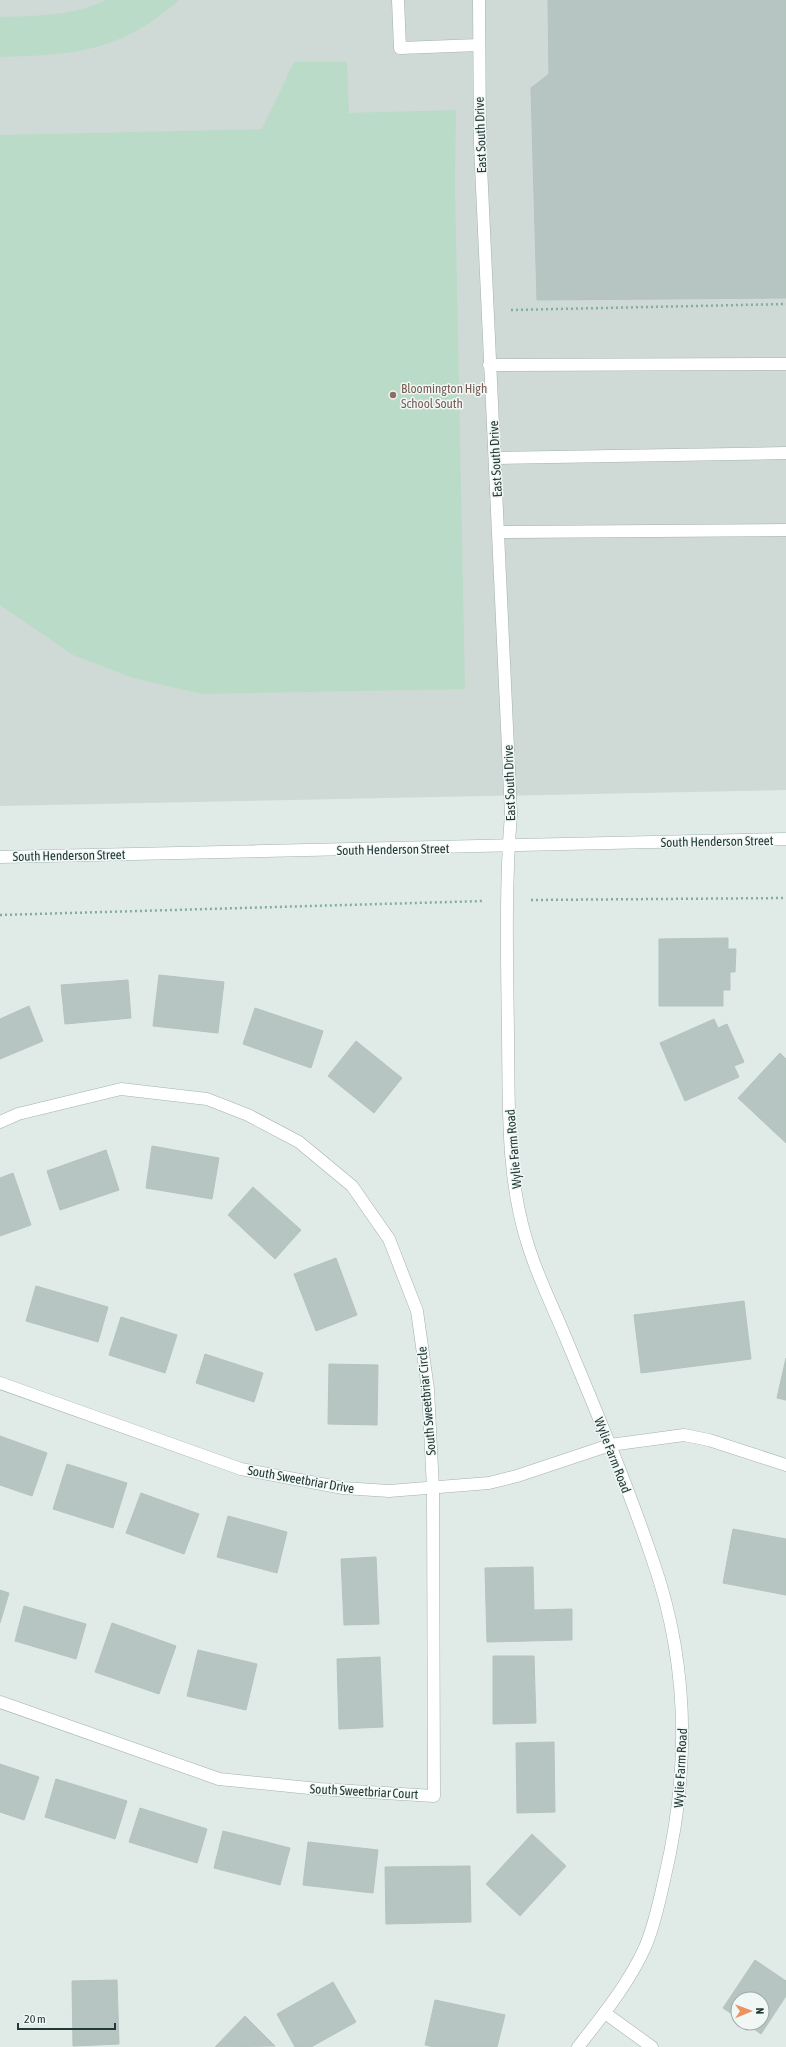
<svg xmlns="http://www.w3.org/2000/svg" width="786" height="2047" font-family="'Asap Condensed',sans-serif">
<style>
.built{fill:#cfdad6}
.green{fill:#badbc7}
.building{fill:#b6c5c1;stroke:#b3c4bf}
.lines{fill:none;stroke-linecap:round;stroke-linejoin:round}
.lane-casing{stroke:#a3b2af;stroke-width:13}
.street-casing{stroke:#a3b2af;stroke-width:13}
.secondary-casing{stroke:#a0b6b1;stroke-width:13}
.path{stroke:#82ada5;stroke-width:2.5;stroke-dasharray:2 3;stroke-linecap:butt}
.lane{stroke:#fff;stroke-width:12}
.street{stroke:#fff;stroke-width:12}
.secondary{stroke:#fff;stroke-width:12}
.education-dot{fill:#8d6e63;stroke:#f1f7f5;stroke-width:1.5}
.labels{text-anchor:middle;stroke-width:3;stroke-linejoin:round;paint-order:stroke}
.street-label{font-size:13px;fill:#223a37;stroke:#f1f7f5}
.education-label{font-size:13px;fill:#785e54;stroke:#f1f7f5;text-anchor:start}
</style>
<rect width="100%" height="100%" fill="#e0eae7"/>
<path class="built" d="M0,0H786V790L0,806Z"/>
<g class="green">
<path d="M106,0H179C120,52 75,55 0,57V17C38,16 72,16 106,0Z"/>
<path d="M294,62H347L349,113L456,110L455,186L465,689L202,694L133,678L73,655L0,605V135L262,129Z"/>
</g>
<g class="building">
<path d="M548,0H786V298L537,300L531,88L549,74Z"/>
<path d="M728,938V949H736L735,972H730V990H723V1006H659V939Z"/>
<path d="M159,975L224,982L218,1033L153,1026Z"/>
<path d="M128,980L131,1018L65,1024L61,985Z"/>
<path d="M29,1006L43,1041L0,1059V1019Z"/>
<path d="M255,1008L323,1031L311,1068L243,1044Z"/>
<path d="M714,1019L718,1028L727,1024L744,1062L734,1066L739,1077L685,1101L660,1043Z"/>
<path d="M356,1041L402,1078L374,1113L328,1076Z"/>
<path d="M780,1053L786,1059V1143L738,1098Z"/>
<path d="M152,1146L219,1158L212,1199L146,1188Z"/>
<path d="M106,1150L119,1190L60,1210L47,1171Z"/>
<path d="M13,1173L31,1225L0,1236V1178Z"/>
<path d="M253,1187L301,1230L275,1259L228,1215Z"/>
<path d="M336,1258L357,1315L316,1331L294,1274Z"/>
<path d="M36,1286L108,1307L98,1342L26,1321Z"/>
<path d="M744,1301L751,1359L641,1373L634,1315Z"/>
<path d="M121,1317L177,1335L165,1373L109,1355Z"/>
<path d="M205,1354L263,1373L254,1402L196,1383Z"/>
<path d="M786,1358V1400L777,1398Z"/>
<path d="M329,1364L378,1365L377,1425L328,1424Z"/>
<path d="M0,1436L47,1453L32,1496L0,1485Z"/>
<path d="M67,1464L127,1483L113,1528L53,1509Z"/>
<path d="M141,1493L199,1514L184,1554L126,1533Z"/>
<path d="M228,1516L287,1532L277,1573L217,1557Z"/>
<path d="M733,1529L786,1539V1595L723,1583Z"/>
<path d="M376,1557L379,1624L344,1625L341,1559Z"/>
<path d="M533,1567L534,1610L572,1609V1640L487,1642L485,1568Z"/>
<path d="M0,1590L9,1593L0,1623Z"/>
<path d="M24,1606L86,1624L76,1659L15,1641Z"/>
<path d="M112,1623L176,1646L159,1694L95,1672Z"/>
<path d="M198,1650L257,1664L246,1710L187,1696Z"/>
<path d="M493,1656H534L536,1723L493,1724Z"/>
<path d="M380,1657L383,1727L339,1729L337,1659Z"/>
<path d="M554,1742L555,1812L517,1813L516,1743Z"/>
<path d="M0,1764L39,1777L24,1820L0,1812Z"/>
<path d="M56,1779L127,1801L115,1839L45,1817Z"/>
<path d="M140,1808L207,1829L197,1863L129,1842Z"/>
<path d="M223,1831L290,1848L280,1885L214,1868Z"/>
<path d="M532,1834L566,1866L520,1916L486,1884Z"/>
<path d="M308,1842L378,1850L373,1893L303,1885Z"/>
<path d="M470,1866L471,1922L386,1924L385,1867Z"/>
<path d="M755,1960L786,1981V1996L761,2034L745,2023H762V1999H738V2018L723,2008Z"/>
<path d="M117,1980L119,2044L73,2046L72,1981Z"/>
<path d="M333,1982L356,2022L311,2047H295L277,2014Z"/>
<path d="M435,2000L505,2015L497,2047H434L425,2045Z"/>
<path d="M245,2016L275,2046L215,2047Z"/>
</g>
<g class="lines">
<defs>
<g id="lane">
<path d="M398,0L400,48L479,45"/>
<path d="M489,365L786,364"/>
<path d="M495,458L786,453"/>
<path d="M499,532L786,530"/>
</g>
<g id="street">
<path d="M479,0L480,144L511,814C505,887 507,960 508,1034C509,1104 506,1177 528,1245C538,1278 554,1309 567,1341C597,1413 627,1484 652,1558C689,1662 690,1770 665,1876C660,1899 655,1923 646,1945C630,1982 603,2015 578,2047"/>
<path d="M0,1122L18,1114L121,1089L207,1099L248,1115L299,1142L352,1186L389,1239L417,1311L428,1389L433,1489L434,1796L319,1789L219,1779L0,1702"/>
<path d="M0,1383L241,1469L343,1488L389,1491L489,1483L517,1476L610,1445L684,1435L709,1440L786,1465"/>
<path d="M605,2013L652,2047"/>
</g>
<path id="secondary" d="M0,857L786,839"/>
</defs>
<use href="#lane" class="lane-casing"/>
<use href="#street" class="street-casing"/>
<use href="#secondary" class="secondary-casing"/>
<g class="path">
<path d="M511,310L786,304"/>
<path d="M531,900L786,898"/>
<path d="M0,915L484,901"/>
</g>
<use href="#lane" class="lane"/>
<use href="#street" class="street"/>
<use href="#secondary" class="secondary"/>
</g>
<circle class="education-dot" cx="393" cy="395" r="4"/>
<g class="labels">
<g class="street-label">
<text transform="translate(480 135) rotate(-92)" y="5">East South Drive</text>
<text transform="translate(495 459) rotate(-93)" y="5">East South Drive</text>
<text transform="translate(509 783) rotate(-92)" y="5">East South Drive</text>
<text transform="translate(717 841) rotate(-1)" y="5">South Henderson Street</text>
<text transform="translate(393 849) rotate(-1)" y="5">South Henderson Street</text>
<text transform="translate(69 855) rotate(-1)" y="5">South Henderson Street</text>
<text transform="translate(513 1149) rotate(-95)" y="5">Wylie Farm Road</text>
<text transform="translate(426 1401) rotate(-95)" y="5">South Sweetbriar Circle</text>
<text transform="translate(613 1455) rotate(69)" y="5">Wylie Farm Road</text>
<text transform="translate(301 1479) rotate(10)" y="5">South Sweetbriar Drive</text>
<text transform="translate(680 1768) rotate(-87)" y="5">Wylie Farm Road</text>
<text transform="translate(364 1791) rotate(3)" y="5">South Sweetbriar Court</text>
</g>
<g class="education-label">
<text x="401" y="393">Bloomington High<tspan x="401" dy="15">School South</tspan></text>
</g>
</g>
<g transform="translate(750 2011) rotate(89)"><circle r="19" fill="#f1f7f5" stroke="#9eaba9"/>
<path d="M0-3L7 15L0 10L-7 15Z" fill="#eb925e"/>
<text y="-6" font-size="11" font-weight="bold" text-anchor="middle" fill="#223a37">N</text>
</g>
<path d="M18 2023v6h97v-6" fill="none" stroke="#223a37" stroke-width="2"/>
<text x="24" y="2023" font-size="12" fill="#223a37" stroke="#f1f7f5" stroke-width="3" paint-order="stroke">20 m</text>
</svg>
